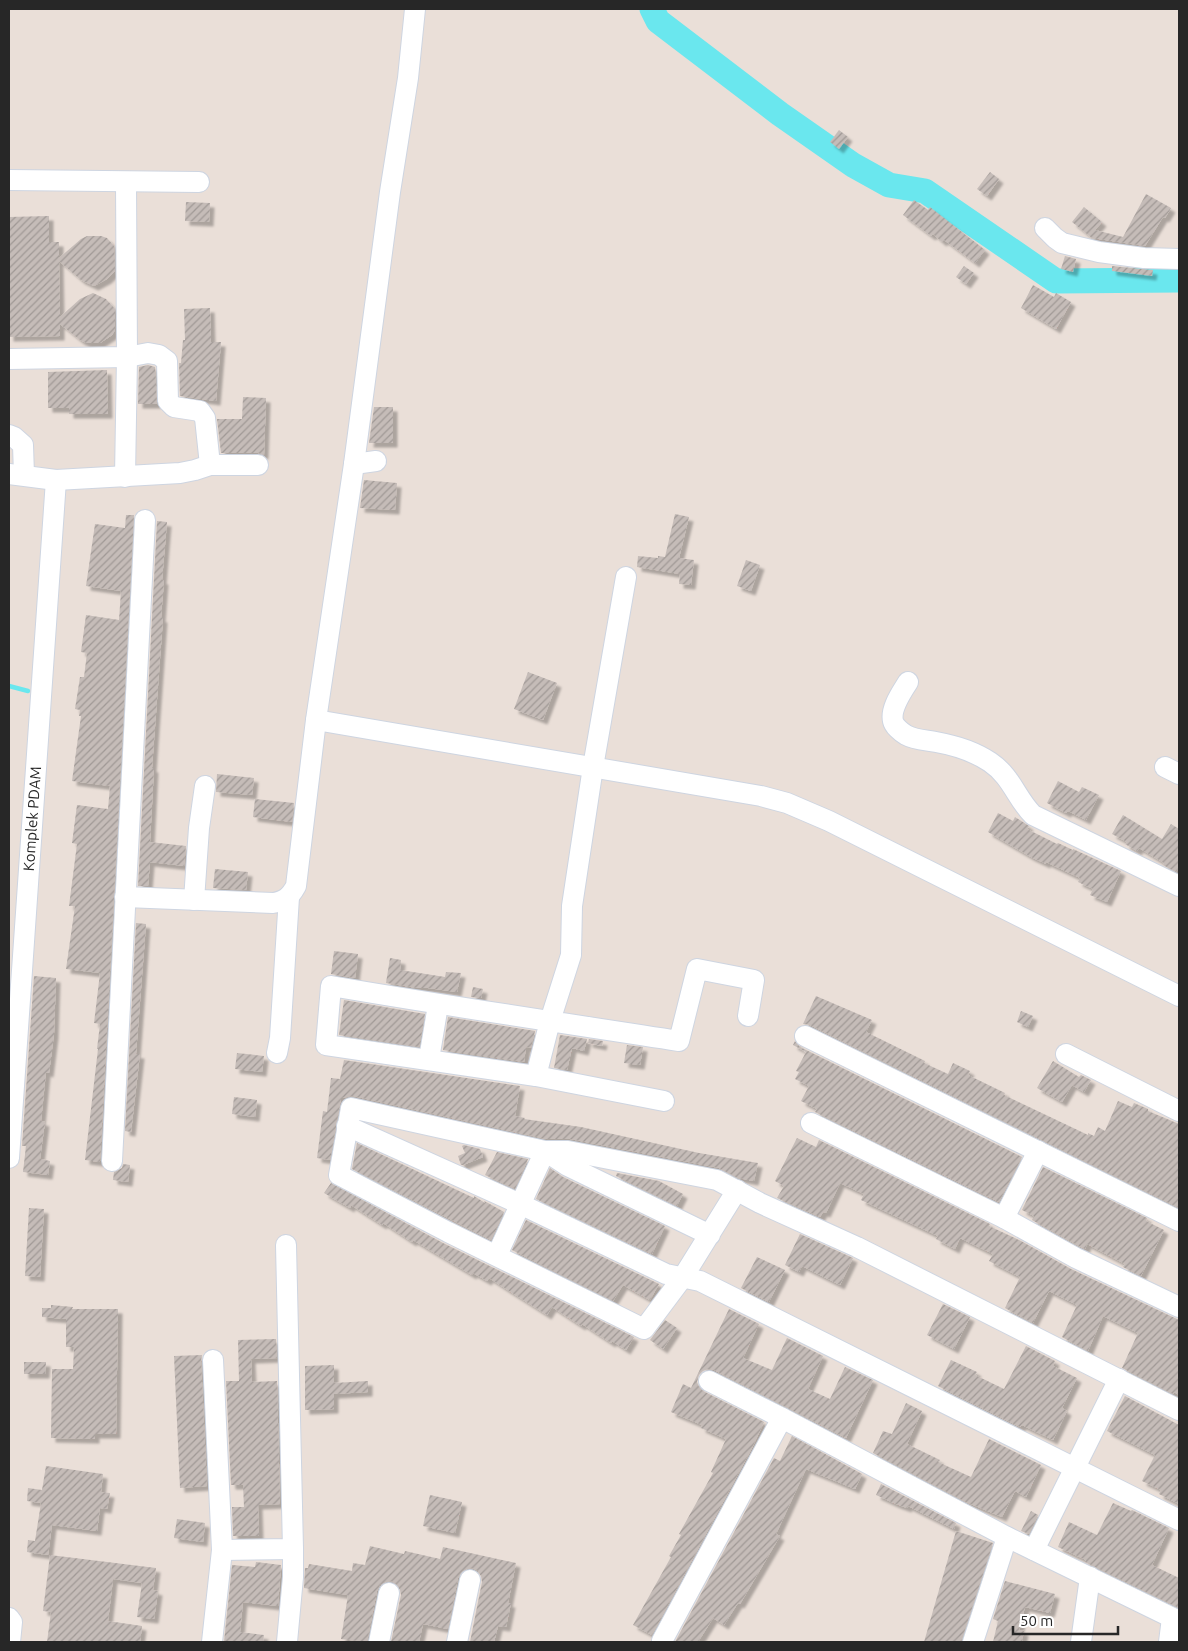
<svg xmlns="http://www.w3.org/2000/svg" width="1188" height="1651" font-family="Ubuntu,sans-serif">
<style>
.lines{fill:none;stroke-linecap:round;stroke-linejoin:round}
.stream{stroke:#6ae7ee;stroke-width:4.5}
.river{stroke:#6ae7ee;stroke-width:25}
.building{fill:url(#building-hatch);filter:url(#shadow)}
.minor-casing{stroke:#ced5e1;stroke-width:22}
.minor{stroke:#fff;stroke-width:20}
.labels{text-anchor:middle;stroke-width:4;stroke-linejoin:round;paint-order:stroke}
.street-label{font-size:15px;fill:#272727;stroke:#fff}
</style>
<defs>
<pattern id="building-hatch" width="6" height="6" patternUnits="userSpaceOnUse" patternTransform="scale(1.25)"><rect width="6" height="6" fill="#c5bcb8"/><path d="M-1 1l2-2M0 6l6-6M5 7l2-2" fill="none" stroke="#a09996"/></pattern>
<filter id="shadow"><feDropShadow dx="4.5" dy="4.5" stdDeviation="1" flood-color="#0004"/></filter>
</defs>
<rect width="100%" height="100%" fill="#eadfd8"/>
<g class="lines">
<path class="stream" d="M9,686L28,691"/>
<path class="river" d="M652,9L658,21L780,114L853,165L889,185L925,191L1056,281L1179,280"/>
</g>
<g class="building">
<path d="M839,130L848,137L839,149L830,142Z"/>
<path d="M990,172L999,179L987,196L977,189Z"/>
<path d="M1146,194L1171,208L1165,218L1163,217L1145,246L1092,238L1072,222L1084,207L1102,222L1095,230L1123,237Z"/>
<path d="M914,200L928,210L930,207L985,250L975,263L944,240L942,242L933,234L931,236L903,215Z"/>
<path d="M186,202L210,203L209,222L185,221Z"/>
<path d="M49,216V242H59V258L81,239L87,236H101L107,238L114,246L115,271L107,279L94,286L81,280L59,261L60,317L80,299L93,293L106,299L115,309V330L112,335L100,343H86L80,340L60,324V336L9,337V217Z"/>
<path d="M1065,256L1076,259L1073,272L1061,269Z"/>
<path d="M964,266L974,273L966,284L956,277Z"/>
<path d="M1112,266L1153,270L1152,276L1112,271Z"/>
<path d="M1033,285L1054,297L1056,293L1071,302L1056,329L1021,308Z"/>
<path d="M210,308L211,342H221L216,401L180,396L179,363H181L183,340H185L184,309Z"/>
<path d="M148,365L155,367L157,404H138L139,367Z"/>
<path d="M107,370L108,414H69V408H48V372Z"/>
<path d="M243,397L266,398L264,455L258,453H221L217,419H242Z"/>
<path d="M374,407H393V443H369Z"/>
<path d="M364,480L397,483L395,510L360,508Z"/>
<path d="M675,514L689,517L679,558L694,560L691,585L679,584L680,574L637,567L638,556L658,558V556L665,557Z"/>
<path d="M126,515H134L100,1162L85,1160L98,1049H97L100,1024L94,1023L100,973L66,969L75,906H69L77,844L72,843L77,805L108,809L110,786L72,781L81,716H79L80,710L75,709L80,677H84L87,653L81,652L86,615L119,620L121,591L86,586L95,524L125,528Z"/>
<path d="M157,521L167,522L162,580H164L161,618H163L152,768H154L150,842L186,846L184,866L150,862L148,886H138Z"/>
<path d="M746,560L760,565L751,591L737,586Z"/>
<path d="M528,672L557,683L543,720L514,709Z"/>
<path d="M217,774L254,778L252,795L216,792Z"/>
<path d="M1058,781L1079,792L1082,787L1099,795L1086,820L1068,811L1066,813L1047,803Z"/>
<path d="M255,799L294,803L292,822L253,817Z"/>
<path d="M998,813L1013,821L1015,817L1029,826L1027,829L1057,844L1058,843L1073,850V849L1121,871L1107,902L1090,895L1093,889L1078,882L1080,878L1046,862V864L1031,857L988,832Z"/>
<path d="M1123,815L1162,839L1171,824L1179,829V867L1176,872L1163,865L1164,863L1139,848L1137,851L1125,844L1127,842L1112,834Z"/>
<path d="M215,869L248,872L246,890L213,888Z"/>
<path d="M136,923L146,924L136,1054H140L131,1132L125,1131Z"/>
<path d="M334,951L358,954L355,978L331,974Z"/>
<path d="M390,958L401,960L400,970L445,977L446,972L461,973L457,992L428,988H417L386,983Z"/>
<path d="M34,976L56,978L54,1034L49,1073L46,1072L41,1121L45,1122L40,1159L50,1161L48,1175L23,1172L26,1146H22Z"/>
<path d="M473,987L483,989L481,998L471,997Z"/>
<path d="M816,996L872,1020L866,1032L925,1061L924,1063L948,1074L953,1063L970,1071L968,1075L1005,1093L1004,1095L1088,1135V1133L1094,1136L1098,1127L1105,1131L1118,1101L1132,1107L1134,1103L1148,1109V1111L1179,1124V1208L810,1025L803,1024Z"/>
<path d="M344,1000L425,1014L419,1047L339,1035Z"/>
<path d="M1021,1011L1033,1016L1028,1027L1017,1022Z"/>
<path d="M448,1017L535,1031L531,1048L526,1047L524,1062L443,1050Z"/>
<path d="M560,1035L587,1039L584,1051L572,1048L567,1070L554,1068Z"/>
<path d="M589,1039L603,1041L602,1046L588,1043Z"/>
<path d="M795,1041L800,1047L1022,1157L999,1202L815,1112L817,1109L801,1101L809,1086L795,1079L799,1072L796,1071L806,1052L793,1045Z"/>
<path d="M627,1045L643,1047L640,1065L624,1063Z"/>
<path d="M237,1053L264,1056L262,1072L235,1069Z"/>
<path d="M344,1060L520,1086L515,1116L525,1118L524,1119L581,1127L699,1153L758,1163L754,1181L738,1178L719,1168L570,1139H546L353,1096L341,1098L330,1160L317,1158L323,1111L327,1112L331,1078L340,1079Z"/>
<path d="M1053,1061L1079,1077L1081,1075L1091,1080L1084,1092L1072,1085L1062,1102L1037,1088Z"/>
<path d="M234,1097L257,1100L255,1117L232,1114Z"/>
<path d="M797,1138L816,1147L819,1140L990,1224L989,1226L1021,1241L1071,1269L1179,1320V1395L1174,1392L1173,1394L1122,1368L1138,1333L1103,1316L1088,1351L1062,1337L1077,1305L1049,1291L1033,1323L1005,1308L1020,1277L989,1261L993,1254L960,1238L955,1249L936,1239L938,1236L861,1200L864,1194L840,1183L826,1213L823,1212L820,1217L777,1198L784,1186L775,1181Z"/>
<path d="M357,1143L474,1198V1196L485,1203L484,1201L488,1203L504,1212L491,1240L352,1169Z"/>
<path d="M464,1145L480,1149L483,1157L463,1165H461L458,1156L465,1153L462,1146Z"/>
<path d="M497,1152L528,1159L515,1189L485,1175Z"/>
<path d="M123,1164L130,1165L128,1182L113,1180L114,1172L122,1168Z"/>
<path d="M1043,1167L1147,1218L1146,1221L1164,1230L1141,1276L1123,1267L1125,1264L1087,1244L1085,1249L1081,1247L1032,1220L1034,1216L1022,1210Z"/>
<path d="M550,1168L563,1177L665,1226L652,1254L536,1199Z"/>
<path d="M617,1173L659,1181L683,1194L677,1206L616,1176Z"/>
<path d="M331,1183L443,1243L634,1337L626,1350L612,1341L611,1343L582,1324L581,1326L552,1307L547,1315L489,1278L487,1281L473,1273L472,1275L413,1240L412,1242L383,1223L382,1225L351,1205L350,1208L336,1200L324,1193Z"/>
<path d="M29,1208L44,1209L40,1277L25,1276Z"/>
<path d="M526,1220L659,1284L650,1300L623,1285L613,1301L512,1250Z"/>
<path d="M800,1234L853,1258L840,1285L802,1266L799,1272L785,1265Z"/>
<path d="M757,1257L785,1270L769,1302L741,1288Z"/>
<path d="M943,1304L970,1317L954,1349L927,1335Z"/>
<path d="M51,1305L73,1307L72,1309H118L116,1434H95V1439L51,1438L52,1369H73L74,1347H66V1319L42,1317V1308H51Z"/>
<path d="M729,1309L759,1324L743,1358L772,1370L787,1338L823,1356L808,1389L830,1399L845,1367L873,1380L846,1438L714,1370L708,1369L703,1371L699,1375L697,1382L699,1387L703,1391L764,1422L752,1448L652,1635L633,1625L671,1557L669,1556L681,1535L679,1534L713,1473L711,1472L726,1439L701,1428L702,1425L671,1412L683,1384L691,1388Z"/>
<path d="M665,1320L677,1328L663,1349L650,1340Z"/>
<path d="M276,1339L277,1358L251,1359L252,1382L277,1381L280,1504L258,1505L259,1536H233L232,1507H244L243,1485H231L226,1381H239L238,1340Z"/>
<path d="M1026,1346L1055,1361L1053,1366L1077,1378L1062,1408L1067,1411L1053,1440L1022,1425L1020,1427L938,1386L951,1360L977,1372L975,1375L1004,1389Z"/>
<path d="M202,1355L201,1361L207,1486L180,1488L174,1356Z"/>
<path d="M24,1362H46L45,1374H24Z"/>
<path d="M334,1365V1383L368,1381V1392L334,1394V1409L305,1410V1366Z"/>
<path d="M1125,1396L1179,1425V1504L1159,1494L1161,1490L1142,1481L1155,1455L1107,1431Z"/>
<path d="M906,1403L922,1411L907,1444L940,1460L938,1462L971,1477L989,1439L1041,1465L1026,1497L1015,1491L1002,1517L966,1502L873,1453L883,1431L892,1434Z"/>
<path d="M792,1436L862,1474L855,1489L806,1469L776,1534L780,1536L740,1604L738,1603L724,1625L713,1618L698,1642H675L774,1458L780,1461Z"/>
<path d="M46,1466L103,1474L101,1492L110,1493L107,1509L100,1508L97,1531L52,1525L48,1555L27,1552L28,1540L35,1541L41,1503L27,1501L28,1488L42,1490Z"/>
<path d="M881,1484L956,1523L954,1529L908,1506L907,1508L896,1504L876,1495Z"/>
<path d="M430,1495L462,1502L455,1533L423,1526Z"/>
<path d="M1113,1503L1131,1511L1132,1510L1169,1528L1152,1565L1179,1578V1608L1085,1562L1086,1560L1058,1547L1069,1522L1097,1535Z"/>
<path d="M1031,1511L1038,1515L1029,1534L1021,1531Z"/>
<path d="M177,1519L205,1523L203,1542L174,1538Z"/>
<path d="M956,1531L993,1543L961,1642H924Z"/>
<path d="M370,1546L404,1554L405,1551L440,1559L443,1547L516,1563L508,1603H511L506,1627L498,1626L494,1642H470L482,1582L481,1576L478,1571L472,1568L467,1569L462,1572L458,1578L448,1629L423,1624L419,1642H391L401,1595L400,1590L396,1584L391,1581L386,1582L380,1585L377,1591L367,1642L341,1639L348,1595L304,1588L305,1568H308L309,1564L352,1571L353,1563L365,1565Z"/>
<path d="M50,1555L156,1568L153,1590L158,1591L154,1619L137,1617L142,1583L113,1579L108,1621L142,1626L140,1642H47L51,1612L43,1611Z"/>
<path d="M256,1562L281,1565L278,1606L243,1602L240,1632L264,1635L263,1642H224L232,1565L255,1567Z"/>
<path d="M1005,1581L1055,1594L1050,1613L1025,1607L1019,1630L1024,1631L1022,1642H993L998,1621L993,1619Z"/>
</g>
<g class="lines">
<defs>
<g id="minor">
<path d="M415,9L408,78L390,192L354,464L316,720L761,796L787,803L829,821L1179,996"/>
<path d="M9,180L199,182"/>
<path d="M1045,228L1055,238L1062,243L1099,252L1144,258L1179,259"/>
<path d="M9,359L127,357L148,353L159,355L167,361L168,401L174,407L200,411L205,418L210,465"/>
<path d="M9,435L14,437L23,445L24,475"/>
<path d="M354,464L376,461"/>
<path d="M9,474L56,480L180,473L195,470L210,465H258"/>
<path d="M125,477L127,357L126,182"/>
<path d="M626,577L593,767L572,906L571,955L550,1021L536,1076L326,1045L331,986C447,1006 563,1023 679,1041L697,969L754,980L748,1016"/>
<path d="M908,682C902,692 890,708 893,721C894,726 901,732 906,735C915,740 925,740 936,742C953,745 975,752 990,762C1012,777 1016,798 1033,815L1179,886"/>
<path d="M1165,767L1179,774"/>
<path d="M125,897L273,903C285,901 290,897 296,886L316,720"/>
<path d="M194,900L199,828L205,786"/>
<path d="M805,1036L1179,1221"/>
<path d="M277,1053L280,1038L289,897"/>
<path d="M1066,1054L1179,1111"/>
<path d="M429,1059L438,1005"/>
<path d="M536,1076L664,1101"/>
<path d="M811,1123L1004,1218L1076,1258L1179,1307"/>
<path d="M347,1126L520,1204L666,1274L700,1281L1179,1520"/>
<path id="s1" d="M9,1158L56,480"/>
<path d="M112,1161L145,520"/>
<path d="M1004,1218L1038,1151"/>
<path d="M710,1235L568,1166L545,1151L351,1108L339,1175L448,1232L644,1329L683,1277L737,1190"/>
<path d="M497,1255L545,1151H568L717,1180L760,1203L857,1247L1179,1410"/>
<path d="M709,1381L782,1418L1007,1537L1179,1621"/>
<path d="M222,1550L293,1549L286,1245"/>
<path d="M1034,1550L1119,1379"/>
<path d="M9,1618L12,1622L10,1642"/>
<path d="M662,1641L782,1418"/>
<path d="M212,1642L222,1550L213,1360"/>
<path d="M287,1642L293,1577V1549"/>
<path d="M379,1642L389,1593"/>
<path d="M457,1642L470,1580"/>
<path d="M973,1642L1007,1537"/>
<path d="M1081,1642L1090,1577"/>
<path d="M1169,1642L1172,1618"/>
</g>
</defs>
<use href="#minor" class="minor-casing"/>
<use href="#minor" class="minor"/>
</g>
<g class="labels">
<g class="street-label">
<text dy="5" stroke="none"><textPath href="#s1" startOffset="340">Komplek PDAM</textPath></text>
</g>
</g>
<rect width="1188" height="1651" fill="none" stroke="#272727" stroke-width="20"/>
<path d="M1013 1626v8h105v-8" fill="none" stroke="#272727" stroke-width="2.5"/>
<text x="1020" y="1626" font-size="15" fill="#272727" stroke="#ffffff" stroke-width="4" paint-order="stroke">50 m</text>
</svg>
